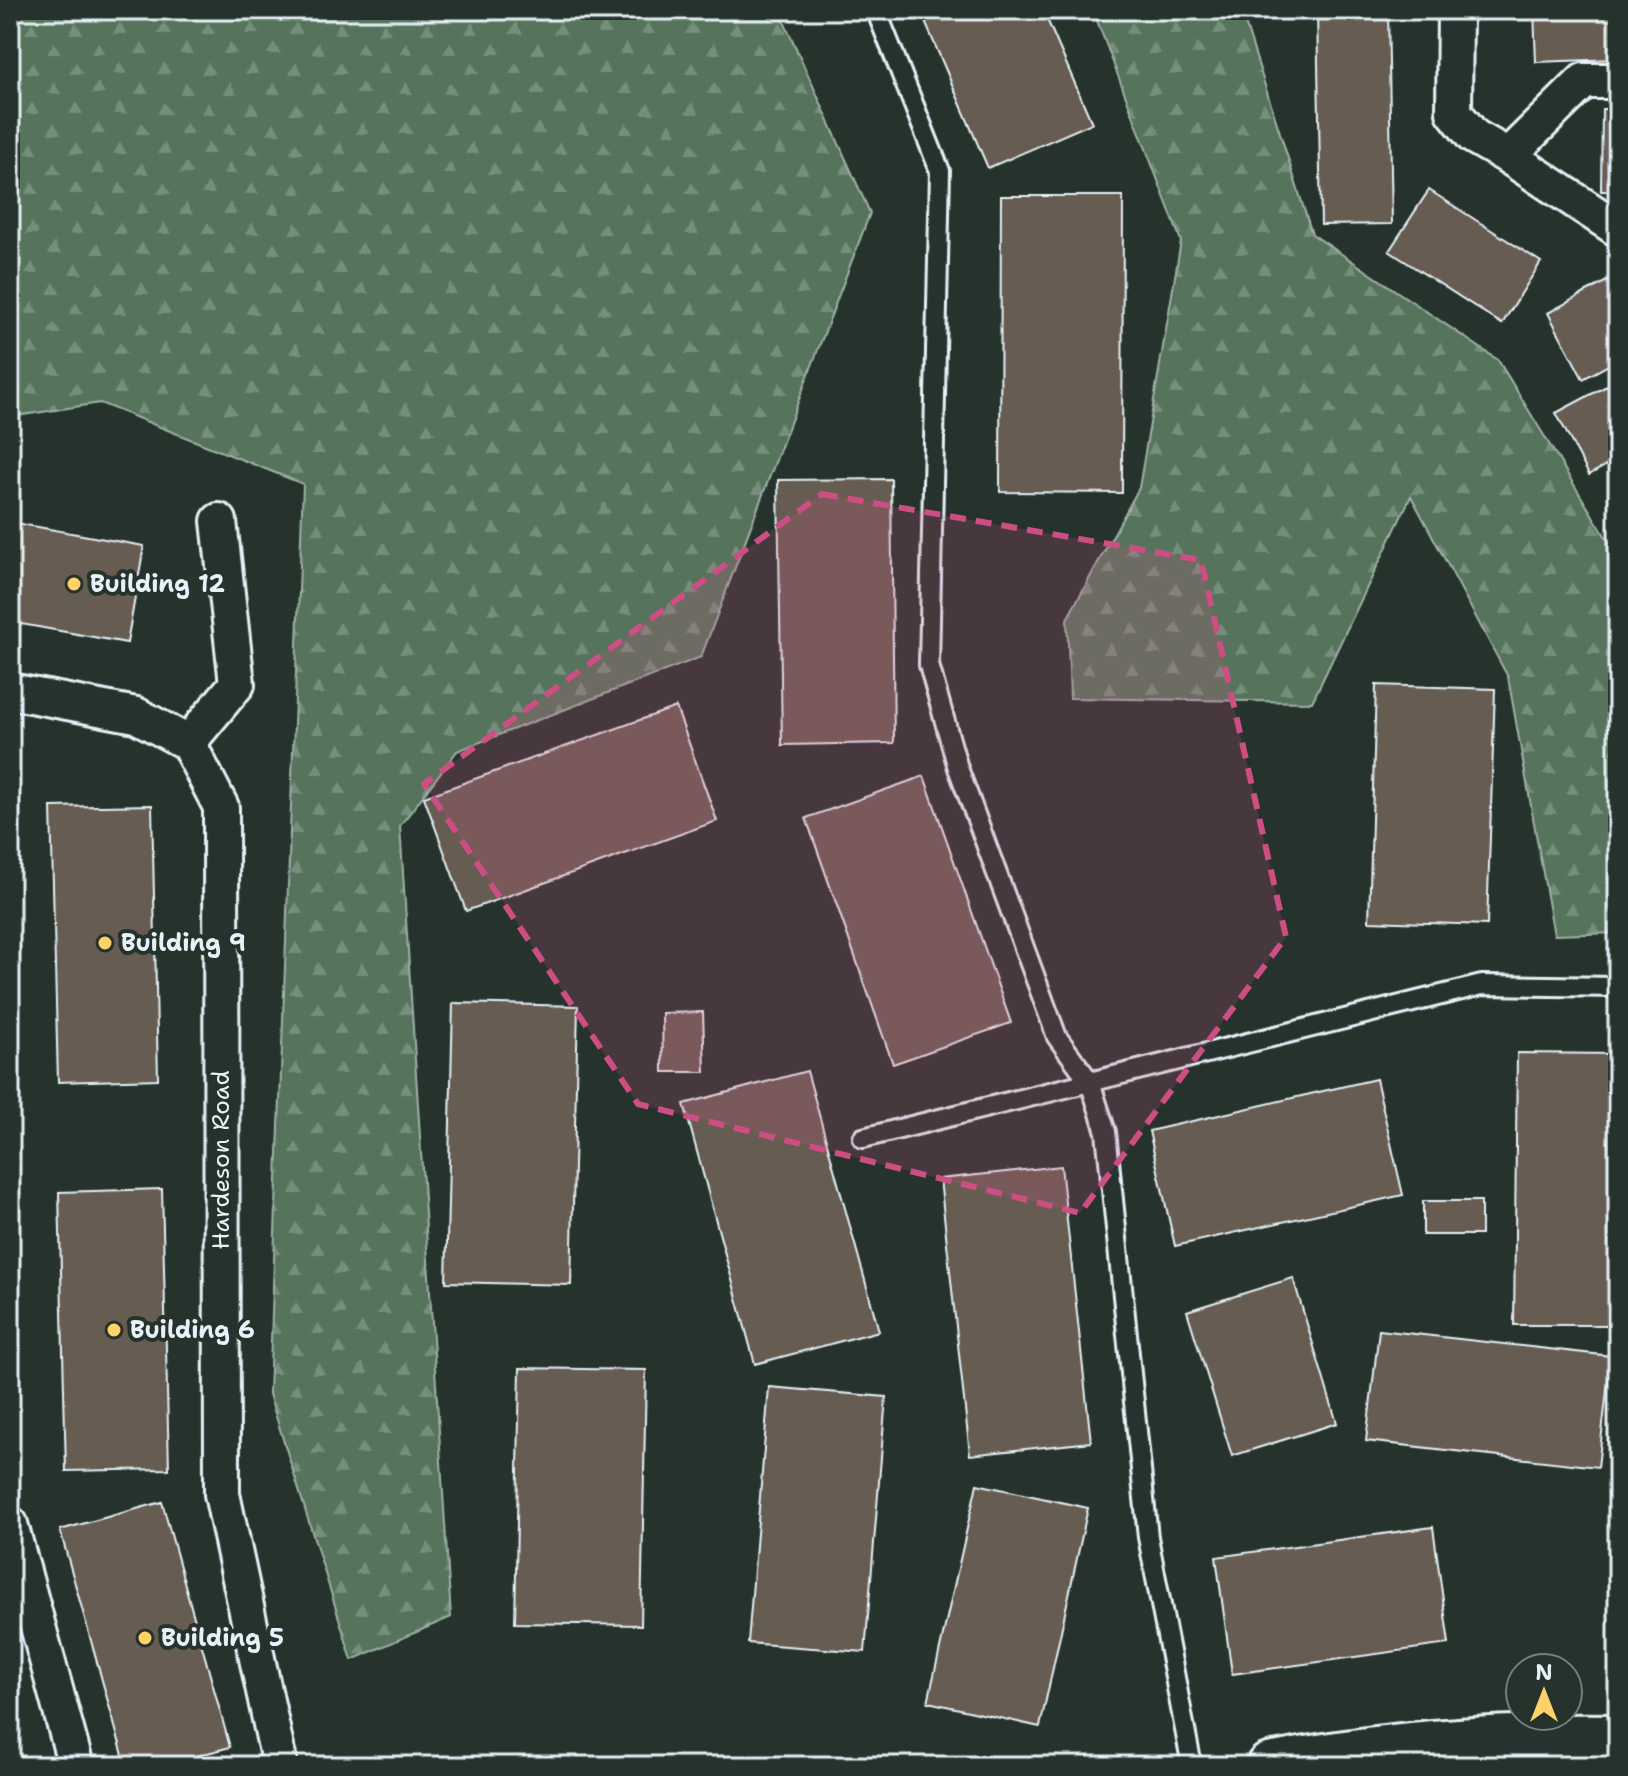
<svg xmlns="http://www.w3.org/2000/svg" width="1628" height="1776" font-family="'Shantell Sans',sans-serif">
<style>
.forest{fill:url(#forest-firs);stroke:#9fb2aa;stroke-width:2}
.building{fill:#665b51;stroke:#e8f1f8;stroke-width:2}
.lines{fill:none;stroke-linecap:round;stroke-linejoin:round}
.lane-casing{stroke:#e8f1f8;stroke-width:24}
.street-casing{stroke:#e8f1f8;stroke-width:40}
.secondary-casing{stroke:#e8f1f8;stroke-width:50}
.lane{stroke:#26332d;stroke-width:18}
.street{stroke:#26332d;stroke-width:34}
.secondary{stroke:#26332d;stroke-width:44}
.marked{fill:#cc4e82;fill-opacity:0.2;stroke:#cc4e82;stroke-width:6;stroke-dasharray:16 10;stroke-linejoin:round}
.poi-dot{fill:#ffd166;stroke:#26332d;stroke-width:3}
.labels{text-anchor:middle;stroke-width:8;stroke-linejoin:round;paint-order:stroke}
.poi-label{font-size:24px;font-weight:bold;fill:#e8f1f8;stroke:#26332d;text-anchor:start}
.street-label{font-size:24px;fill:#e8f1f8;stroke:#26332d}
</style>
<defs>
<pattern id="forest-firs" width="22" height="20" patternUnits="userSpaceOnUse" patternTransform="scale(2)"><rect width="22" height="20" fill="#56735b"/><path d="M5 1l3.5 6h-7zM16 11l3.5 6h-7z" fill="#768e7b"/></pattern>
</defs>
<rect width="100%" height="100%" fill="#26332d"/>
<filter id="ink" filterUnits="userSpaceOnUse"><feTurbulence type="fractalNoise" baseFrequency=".0125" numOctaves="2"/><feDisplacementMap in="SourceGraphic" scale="16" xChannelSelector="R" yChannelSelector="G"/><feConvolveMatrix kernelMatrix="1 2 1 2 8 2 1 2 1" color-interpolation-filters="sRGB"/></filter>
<g filter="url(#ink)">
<g class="forest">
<path d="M10,10H779L870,213L701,657L457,751L400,826L451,1617L352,1660L269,1394L303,484L100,403L10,417Z"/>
<path d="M1093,10H1241L1312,234L1498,360L1618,557V933L1554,935L1508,677L1411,496L1312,702L1070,698L1067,619L1139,488L1181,241Z"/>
</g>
<g class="building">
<path d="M920,10H1043L1092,123L988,168Z"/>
<path d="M1317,10H1388L1392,224L1321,225Z"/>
<path d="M1534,10H1614L1616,59L1536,62Z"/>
<path d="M1602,109H1618V191H1601Z"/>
<path d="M1429,190L1541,262L1502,324L1389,251Z"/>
<path d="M1001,196H1123L1122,493L1000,492Z"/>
<path d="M1618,275V360L1583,379L1548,313Z"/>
<path d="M1618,380V459L1589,475L1556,413Z"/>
<path d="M891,479L894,743L782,745L778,480Z"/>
<path d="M10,522L144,546L127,643L10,622Z"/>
<path d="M1376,685L1495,689L1487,925L1369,921Z"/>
<path d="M676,707L717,821L466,911L424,797Z"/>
<path d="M924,776L1011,1023L893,1064L806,818Z"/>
<path d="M152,805L158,1079L58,1082L51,807Z"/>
<path d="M453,1003L578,1006L571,1285L446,1282Z"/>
<path d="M703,1012L705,1072H663L662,1013Z"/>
<path d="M1517,1053L1618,1054V1325H1514Z"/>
<path d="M807,1071L879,1331L755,1364L684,1104Z"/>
<path d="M1376,1079L1403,1195L1175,1246L1149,1131Z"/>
<path d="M1061,1166L1091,1442L970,1455L940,1179Z"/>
<path d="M162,1189L169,1469L66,1471L59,1192Z"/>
<rect x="1423" y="1201" width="58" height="34"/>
<path d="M1293,1278L1337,1423L1232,1456L1187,1311Z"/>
<path d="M1379,1330L1611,1356L1598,1467L1366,1441Z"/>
<path d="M520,1368L646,1370L641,1625L515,1623Z"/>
<path d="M769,1387L886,1397L865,1652L748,1643Z"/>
<path d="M977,1484L1088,1508L1040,1727L928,1702Z"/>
<path d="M162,1502L230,1747L159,1766H126L60,1530Z"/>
<path d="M1433,1527L1449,1644L1232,1674L1216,1557Z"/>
</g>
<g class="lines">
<defs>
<g id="lane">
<path d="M876,10L940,171L929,665L958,768L1057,1037L1090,1082L1106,1132L1148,1537L1192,1766"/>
<path d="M863,1138L1482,985L1618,987"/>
</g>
<g id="street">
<path d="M1455,10L1454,112L1473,136L1508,156L1618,229"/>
<path d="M1508,156L1584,81H1618"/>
<path d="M10,691L136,715L188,743L221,807L222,1494L280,1766"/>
<path d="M188,743L237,684L219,521"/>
<path d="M10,1524L76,1766"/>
</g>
<path id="secondary" d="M1269,1766C1385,1743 1501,1735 1618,1737"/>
</defs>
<use href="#lane" class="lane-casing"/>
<use href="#street" class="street-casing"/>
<use href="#secondary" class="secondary-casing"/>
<use href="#lane" class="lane"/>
<use href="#street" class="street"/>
<use href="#secondary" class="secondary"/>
</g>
</g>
<path class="marked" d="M822,494L1201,560L1286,937L1080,1213L638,1104L424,784Z"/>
<g class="poi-dot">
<circle cx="74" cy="584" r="8"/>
<circle cx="105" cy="943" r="8"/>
<circle cx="114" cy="1330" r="8"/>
<circle cx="145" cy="1638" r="8"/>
</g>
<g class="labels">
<g class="poi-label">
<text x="90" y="592">Building 12</text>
<text x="121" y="951">Building 9</text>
<text x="130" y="1338">Building 6</text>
<text x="161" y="1646">Building 5</text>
</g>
<g class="street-label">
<text transform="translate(221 1160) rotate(-90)" y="8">Hardeson Road</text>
</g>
</g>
<rect width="1628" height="1776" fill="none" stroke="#26332d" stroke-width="40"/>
<rect x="20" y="20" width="1588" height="1736" fill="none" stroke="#e8f1f8" stroke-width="3" filter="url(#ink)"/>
<g transform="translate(1544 1692)"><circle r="38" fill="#26332d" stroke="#747f7e" stroke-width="2"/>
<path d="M0-6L14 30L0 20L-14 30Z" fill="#ffd166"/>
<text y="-12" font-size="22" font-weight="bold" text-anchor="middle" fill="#e8f1f8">N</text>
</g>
</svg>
